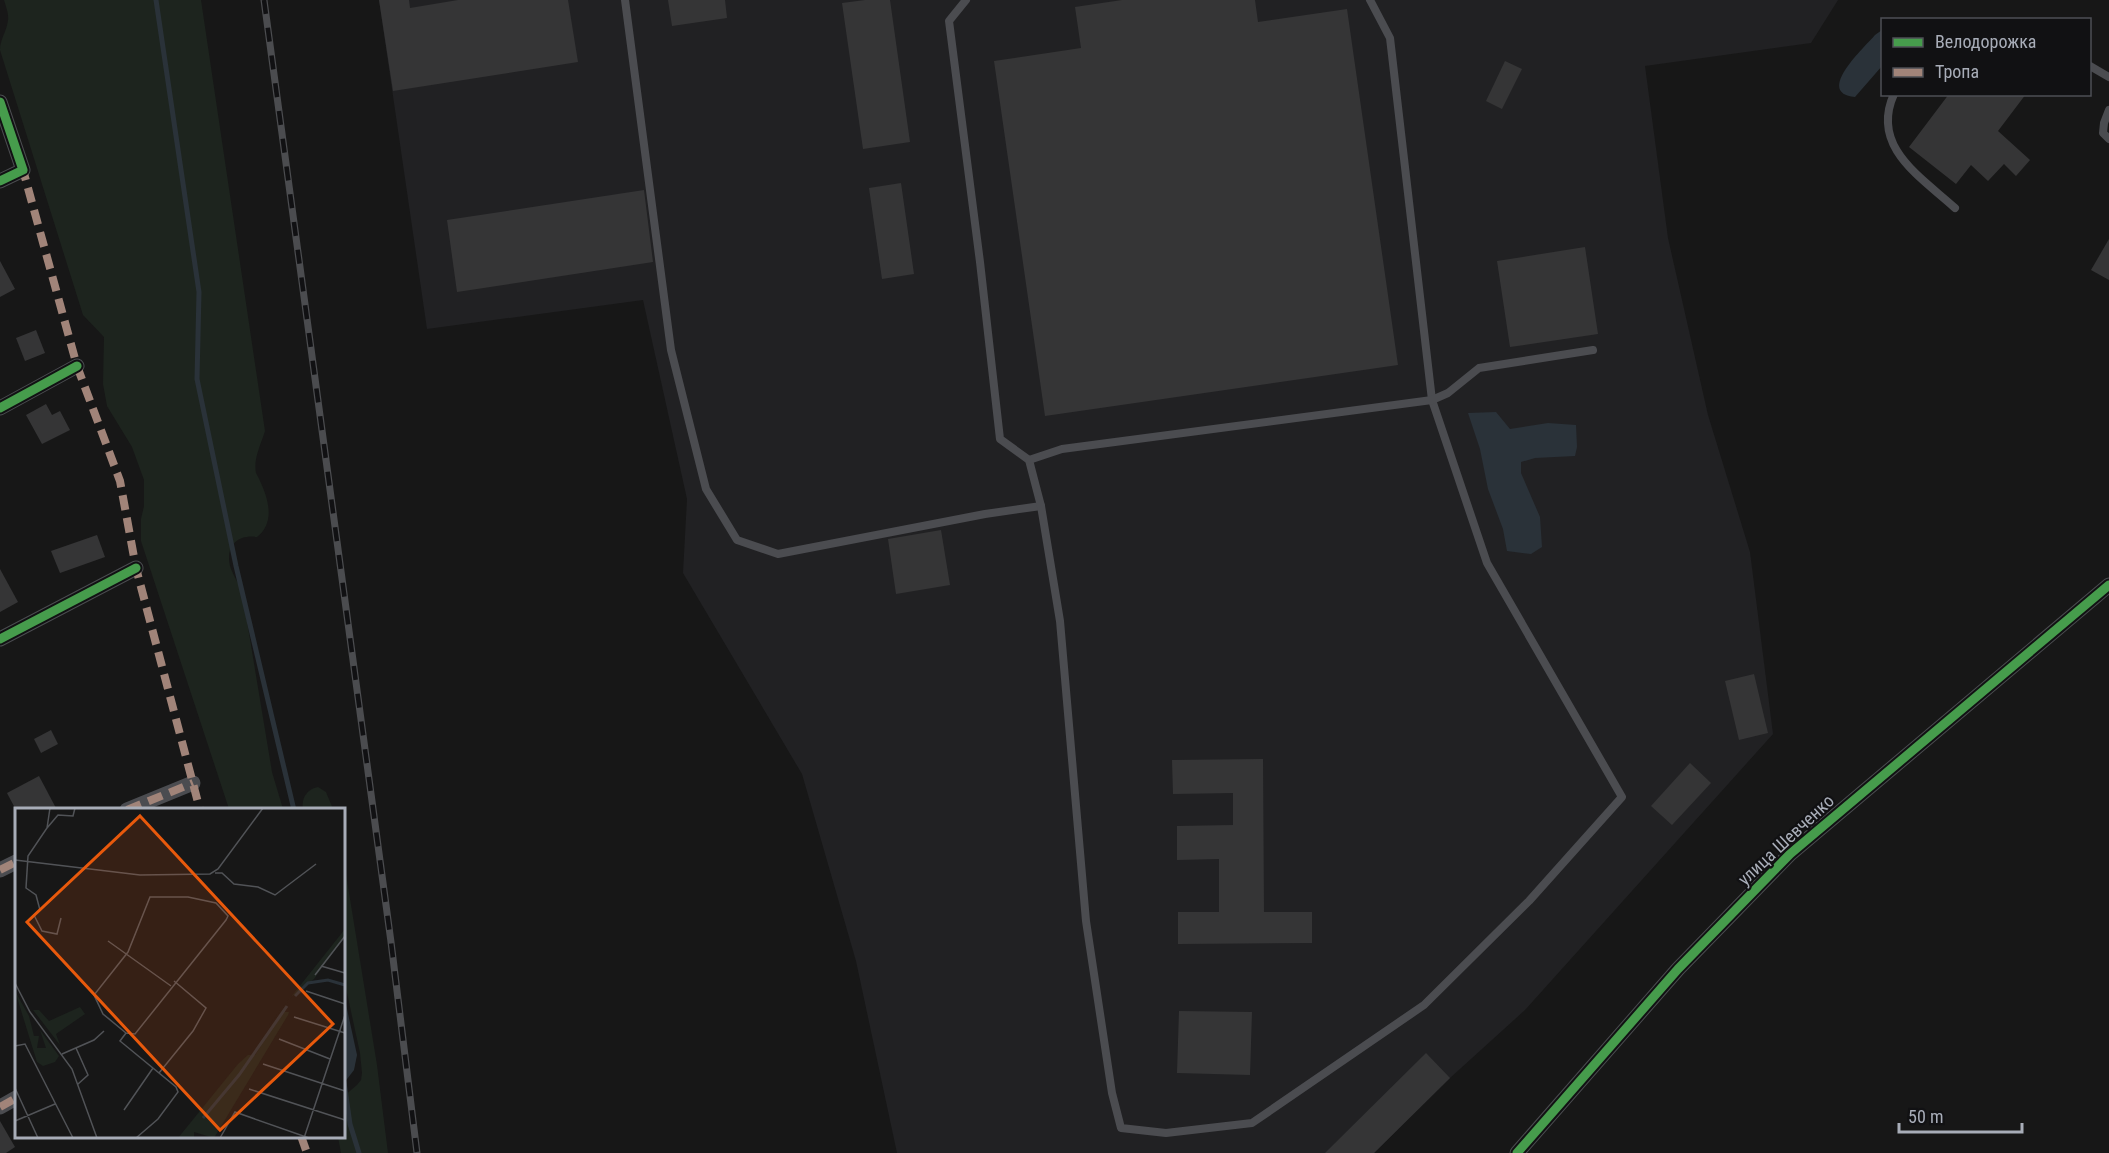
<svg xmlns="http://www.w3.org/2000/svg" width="2109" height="1153" font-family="'Roboto Condensed',sans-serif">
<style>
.built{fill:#212123}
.green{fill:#1d241e}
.water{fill:#2a3239}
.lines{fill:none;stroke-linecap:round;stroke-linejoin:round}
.stream{stroke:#2a3239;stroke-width:5}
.building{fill:#353536}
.service{stroke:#4b4c50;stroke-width:8}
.minor{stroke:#4b4c50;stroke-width:15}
.rail-casing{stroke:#4b4c4f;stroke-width:7}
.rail{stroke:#111113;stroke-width:4.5;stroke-dasharray:14;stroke-linecap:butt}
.quiet{stroke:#a18479;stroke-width:8;stroke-dasharray:15 8;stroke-linecap:butt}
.cycleway-casing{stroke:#111113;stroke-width:13}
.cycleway{stroke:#469c4c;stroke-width:9}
.labels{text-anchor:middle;stroke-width:4.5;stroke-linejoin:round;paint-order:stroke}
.street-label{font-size:18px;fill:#a8adb8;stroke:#111113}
.inset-river{fill:none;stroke:#2a3239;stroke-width:3}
.inset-road{fill:none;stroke:#515357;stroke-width:1.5}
.view{fill:#e8590c;fill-opacity:0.15;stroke:#e8590c;stroke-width:3}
.inset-edge{fill:none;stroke:#a8adb8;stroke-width:3}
</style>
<rect width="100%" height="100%" fill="#171717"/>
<path class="built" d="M379,0H1838L1811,43L1645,66L1668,238L1708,415L1750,552L1773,734L1525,1010L1450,1078L1374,1153H897L856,961L802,774L683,573L687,499L643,300L427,329Z"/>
<g class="green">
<path d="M4,0H201L265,431C261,444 253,459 256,473C257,475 259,478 260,481C269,500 275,523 257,537C236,534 224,548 231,569C234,577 239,584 242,591L272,772L283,809H229L141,541V519L144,506V480L132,447L107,406L103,384L104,337L83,315L0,50C0,39 7,31 8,20C9,14 6,7 4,0Z"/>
<path d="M318,787L326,792L333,809H303C301,798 307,789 318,787Z"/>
<path d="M344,862L377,1065L388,1153H341L338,1137L344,1136V1096L357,1085L361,1080L362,1073L360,1053L344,979Z"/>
</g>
<g class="water">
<path d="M1882,30V66L1855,97C1814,93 1865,47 1875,35Z"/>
<path d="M1496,412L1510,429L1548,423L1576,425L1577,447L1575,456L1535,458L1521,462V473L1540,517L1542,547L1531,554L1507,551L1503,529L1488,489L1480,449L1468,413Z"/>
<path d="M344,995L357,1055L354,1070L344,1083Z"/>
</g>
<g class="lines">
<g class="stream">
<path d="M156,0L199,292L197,379L236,566L294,810"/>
<path d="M344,1082L350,1124L359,1153"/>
</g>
</g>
<g class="building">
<path d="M379,0H409L410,8L458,0H568L578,62L393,91Z"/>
<path d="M668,0H725L727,18L672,26Z"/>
<path d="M865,0H890L910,142L863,149L842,3Z"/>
<path d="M1122,0H1255L1258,22L1347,9L1398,365L1045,416L994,61L1081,48L1075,7Z"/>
<path d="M1505,61L1522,69L1502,109L1486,101Z"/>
<path d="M1949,94H2026L1998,131L2030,160L2016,176L2004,164L1988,181L1971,165L1956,184L1909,147Z"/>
<path d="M901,183L914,274L882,279L869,188Z"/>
<path d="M644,190L653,262L457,292L447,220Z"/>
<path d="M2109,239V280L2091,270Z"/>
<path d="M1585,247L1598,334L1510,347L1497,261Z"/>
<path d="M0,261L15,289L0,297Z"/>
<path d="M36,330L45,353L25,361L16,338Z"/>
<path d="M46,404L52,415L60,411L70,430L42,444L26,415Z"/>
<path d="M941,530L950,585L896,594L888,539Z"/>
<path d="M97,535L105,557L60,573L51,551Z"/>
<path d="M0,569L18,602L0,612Z"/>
<path d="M1754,674L1768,733L1739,740L1725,681Z"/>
<path d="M51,730L58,744L41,753L34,739Z"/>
<path d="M1263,759L1264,912H1312V943L1178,944V912H1219V859L1177,860V826L1233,825V793L1173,794L1172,760Z"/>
<path d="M1690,763L1711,783L1672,825L1651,806Z"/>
<path d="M39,776L57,810H16L7,793Z"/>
<path d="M1179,1011L1252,1012L1250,1075L1177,1073Z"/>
<path d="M1426,1053L1450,1078L1374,1153H1325Z"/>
<path d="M0,1121L15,1147L6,1153H0Z"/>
</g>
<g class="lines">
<g class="service">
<path d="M625,0L671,350L706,489L737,540L778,554L985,514L1041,506"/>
<path d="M966,0L949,21L980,262L1000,439L1029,460L1041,506L1060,621L1086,921L1112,1093L1121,1128L1166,1133L1252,1123L1424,1005L1529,901L1622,797L1487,563L1432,400L1390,38L1370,0"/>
<path d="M2090,66L2109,77"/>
<path d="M1894,94C1870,147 1921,177 1955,208"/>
<path d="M2109,110L2104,123L2103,133L2109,139"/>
<path d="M1029,460L1062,449L1432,400L1448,393L1479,368L1593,350"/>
</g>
<g class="minor">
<path d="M0,102L23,170L0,181"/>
<path d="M0,408L77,366"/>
<path d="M0,639L136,568"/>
<path d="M127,810L193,783"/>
<path d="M0,870L16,862"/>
<path d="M0,1107L16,1098"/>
<path d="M1517,1153L1678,969L1790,854L2109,585"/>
</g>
<defs>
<path id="rail" d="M264,0L391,942L417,1153"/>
</defs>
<use href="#rail" class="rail-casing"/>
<use href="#rail" class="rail"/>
<g class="quiet">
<path d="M19,172L23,170L77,366L120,481L136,568L200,810"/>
<path d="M127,810L193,783"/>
<path d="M0,870L16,862"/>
<path d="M0,1107L16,1098"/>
<path d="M301,1136L307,1153"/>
</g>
<defs>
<g id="cycleway">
<path d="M0,102L23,170L0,181"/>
<path d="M0,408L77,366"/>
<path d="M0,639L136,568"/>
<path d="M1517,1153L1678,969L1790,854L2109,585"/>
</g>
</defs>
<use href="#cycleway" class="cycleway-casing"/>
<use href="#cycleway" class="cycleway"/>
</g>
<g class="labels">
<g class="street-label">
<text transform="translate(1786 840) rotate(-43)" y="6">улица Шевченко</text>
</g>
</g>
<g transform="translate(15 808)">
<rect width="330" height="330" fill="#171717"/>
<path d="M330,121V128L299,171L277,188L253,218ZM0,183L14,208L19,228H24L22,240H31L25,222L44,248L40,254L28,258L22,254ZM65,199L70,206L41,226L45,237L18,202H24L34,213ZM268,204H274L273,207L199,330L179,324V330H163L223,256L233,247H240Z" fill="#1d241e"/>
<path class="inset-river" d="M280,188L293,175L313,172L330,177M188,310L224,267L272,198"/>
<path class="inset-road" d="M35,0L32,20L13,48L11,80L21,87L25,102L19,107L27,123L42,126L46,110M32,20L43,7L58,8L60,0M0,52L125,67L195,66L203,61L248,0M200,65H207L219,76L243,79L260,87L301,56M93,133L156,178M306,158L330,165M300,167L330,128M0,175L15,204L57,261L82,330M291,183L330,196M279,209L330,225M111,225L120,226L211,112L213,108L201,95L173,89H135L113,144L79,187L88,206L111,225L105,233L161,279L163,284L143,311L121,330M264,231L315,251M0,238L10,236L58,330M61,240L73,267L63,276M47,246L79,232L89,223M248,256L330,283M144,265L178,223L191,200L159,173M0,280L23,330M234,281L330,312M109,302L138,260M0,313L40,296M205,330L220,304L294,330M289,330L330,207"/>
<path class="view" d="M125,8L318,216L205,322L12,114Z"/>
<rect width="330" height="330" class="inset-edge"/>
</g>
<rect x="1881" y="18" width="210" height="78" fill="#111113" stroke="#4d4f55" stroke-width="1.5"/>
<rect x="1893" y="38" width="30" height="9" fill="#469c4c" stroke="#4d4f55" stroke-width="1.5"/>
<text x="1935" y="48" font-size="18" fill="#a8adb8">Велодорожка</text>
<rect x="1893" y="68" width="30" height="9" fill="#a18479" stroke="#4d4f55" stroke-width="1.5"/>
<text x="1935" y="78" font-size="18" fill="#a8adb8">Тропа</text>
<path d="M1899 1123v9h123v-9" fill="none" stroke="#a8adb8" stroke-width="3"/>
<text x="1908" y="1123" font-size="18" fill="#a8adb8" stroke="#111113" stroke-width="4.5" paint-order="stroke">50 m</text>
</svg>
